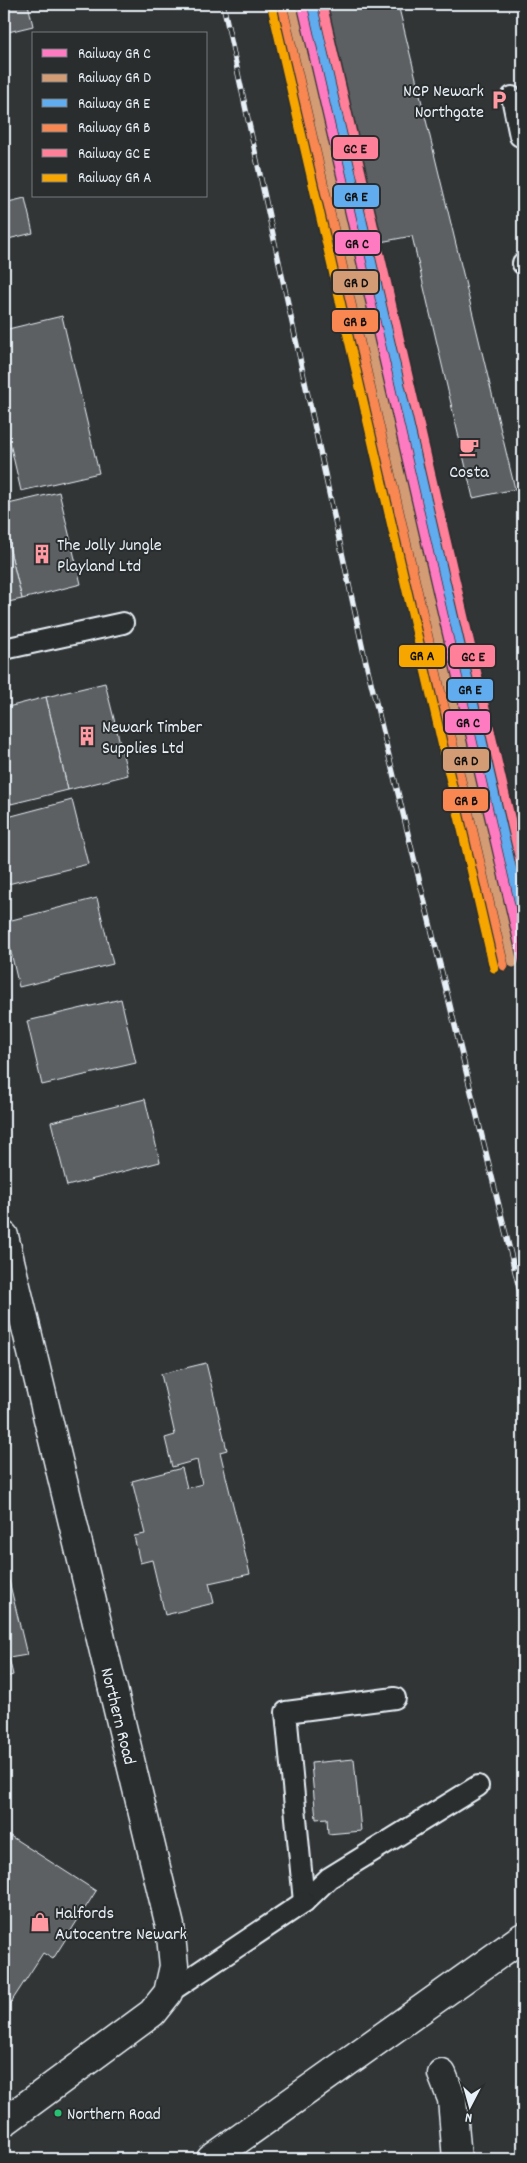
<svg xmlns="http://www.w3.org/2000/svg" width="527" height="2163" font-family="Dekko,sans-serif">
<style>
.building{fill:#5c6063;stroke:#e8f1f8}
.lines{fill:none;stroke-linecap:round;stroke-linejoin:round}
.service-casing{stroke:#e8f1f8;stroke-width:24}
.minor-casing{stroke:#e8f1f8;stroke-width:31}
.tertiary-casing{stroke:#e8f1f8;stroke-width:31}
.secondary-casing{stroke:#e8f1f8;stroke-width:31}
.service{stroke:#2a2d2e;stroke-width:20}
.minor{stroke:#2a2d2e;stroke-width:28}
.tertiary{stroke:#2a2d2e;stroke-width:28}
.secondary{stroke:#2a2d2e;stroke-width:28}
.rail-casing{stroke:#e8f1f8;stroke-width:5.5}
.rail{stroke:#2a2d2e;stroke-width:4;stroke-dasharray:11;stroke-linecap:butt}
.rail-1-casing{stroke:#2a2d2e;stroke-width:12}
.rail-2-casing{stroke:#2a2d2e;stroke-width:12}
.rail-3-casing{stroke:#2a2d2e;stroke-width:12}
.rail-4-casing{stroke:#2a2d2e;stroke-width:12}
.rail-5-casing{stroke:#2a2d2e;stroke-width:12}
.rail-6-casing{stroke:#2a2d2e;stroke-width:12}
.rail-1{stroke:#fe7ac1;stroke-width:9}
.rail-2{stroke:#d39c74;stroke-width:9}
.rail-3{stroke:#60acee;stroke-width:9}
.rail-4{stroke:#f88751;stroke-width:9}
.rail-5{stroke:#ff8098;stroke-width:9}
.rail-6{stroke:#f7a600;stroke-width:9}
.bus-dot{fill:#26c172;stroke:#2a2d2e;stroke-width:2}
.labels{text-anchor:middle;stroke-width:4;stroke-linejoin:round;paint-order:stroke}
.bus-label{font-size:17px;fill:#e8f1f8;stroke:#2a2d2e;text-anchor:start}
.poi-label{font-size:18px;fill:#e8f1f8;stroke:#2a2d2e;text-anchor:start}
.street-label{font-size:18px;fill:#e8f1f8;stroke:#2a2d2e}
.line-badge{stroke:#2a2d2e;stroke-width:2}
.pale-badge-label{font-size:14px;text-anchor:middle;font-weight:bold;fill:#111}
</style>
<rect width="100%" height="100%" fill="#323536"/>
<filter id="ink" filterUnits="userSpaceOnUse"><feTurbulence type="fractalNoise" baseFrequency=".02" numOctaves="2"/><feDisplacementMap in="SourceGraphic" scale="10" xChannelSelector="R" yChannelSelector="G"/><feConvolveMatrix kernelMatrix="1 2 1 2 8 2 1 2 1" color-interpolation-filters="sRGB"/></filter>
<g filter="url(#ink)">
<g class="building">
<path d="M4,4H28L33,26L4,33Z"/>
<path d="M318,4H398L515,489L473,498L412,236L375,243Z"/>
<path d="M25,198L33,233L4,240V203Z"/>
<path d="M62,316L99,473L21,491L4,417V330Z"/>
<path d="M59,492L81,584L22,599L4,526V505Z"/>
<path d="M4,526L22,599L4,603Z"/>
<path d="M105,683L128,775L68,790L46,697Z"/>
<path d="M46,697L68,790L11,804L4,776V708Z"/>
<path d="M4,776L11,804L4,806Z"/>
<path d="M72,800L88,864L4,885V818Z"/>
<path d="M97,898L113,964L19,987L4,922Z"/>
<path d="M121,999L136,1063L42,1085L27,1021Z"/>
<path d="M145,1099L160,1162L67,1186L51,1122Z"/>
<path d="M206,1363L227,1450L220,1452L250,1574L209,1583L214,1603L165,1615L152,1560L140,1563L134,1536L145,1534L132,1481L182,1468L187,1488L202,1484L197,1460L172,1467L165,1438L175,1435L161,1374Z"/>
<path d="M4,1560L27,1655L9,1658L13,1675L4,1678Z"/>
<path d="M354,1759L361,1831L328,1834L327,1818L316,1819L311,1763Z"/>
<path d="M4,1832L96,1891L53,1959L43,1953L6,2010L4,2009Z"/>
</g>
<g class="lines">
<defs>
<g id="service">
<path d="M512,97L520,136"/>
<path d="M523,263V264"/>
<path d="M4,649L123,623"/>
<path d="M395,1698L286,1712L304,1902L329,1878L478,1786"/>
<path d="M168,1993L304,1902"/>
</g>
<path id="minor" d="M442,2074L452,2099L457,2159"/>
<path id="tertiary" d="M4,1236L170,1926L174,1966L168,1993L152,2013L4,2122"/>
<path id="secondary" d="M211,2159L523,1937"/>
</defs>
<use href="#service" class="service-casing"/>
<use href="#minor" class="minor-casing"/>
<use href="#tertiary" class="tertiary-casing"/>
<use href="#secondary" class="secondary-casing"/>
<use href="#service" class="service"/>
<use href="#minor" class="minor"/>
<use href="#tertiary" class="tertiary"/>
<use href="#secondary" class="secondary"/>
<defs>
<path id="rail" d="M223,4L364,654L523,1304"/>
</defs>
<use href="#rail" class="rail-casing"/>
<use href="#rail" class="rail"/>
<defs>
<path id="rail-1" d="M302,4L523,961"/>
<path id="rail-2" d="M292,6L513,963"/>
<path id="rail-3" d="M312,4L523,918"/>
<path id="rail-4" d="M283,9L504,966"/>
<path id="rail-5" d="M322,4L523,873"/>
<path id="rail-6" d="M273,11L494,968"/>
</defs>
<use href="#rail-1" class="rail-1-casing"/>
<use href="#rail-2" class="rail-2-casing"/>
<use href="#rail-3" class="rail-3-casing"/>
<use href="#rail-4" class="rail-4-casing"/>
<use href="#rail-5" class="rail-5-casing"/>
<use href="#rail-6" class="rail-6-casing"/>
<use href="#rail-1" class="rail-1"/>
<use href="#rail-2" class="rail-2"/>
<use href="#rail-3" class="rail-3"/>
<use href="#rail-4" class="rail-4"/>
<use href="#rail-5" class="rail-5"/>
<use href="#rail-6" class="rail-6"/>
</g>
</g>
<defs>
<symbol id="parking-bare" viewBox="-9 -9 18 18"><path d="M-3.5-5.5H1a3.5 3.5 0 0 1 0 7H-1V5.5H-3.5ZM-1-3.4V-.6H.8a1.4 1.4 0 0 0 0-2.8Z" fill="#ff9aa2" stroke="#2a2d2e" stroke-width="2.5" paint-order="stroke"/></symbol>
<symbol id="cafe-bare" viewBox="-9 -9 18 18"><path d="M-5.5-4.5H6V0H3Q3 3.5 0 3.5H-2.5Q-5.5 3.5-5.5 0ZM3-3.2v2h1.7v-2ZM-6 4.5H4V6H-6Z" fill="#ff9aa2" stroke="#2a2d2e" stroke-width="2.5" paint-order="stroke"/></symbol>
<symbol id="building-bare" viewBox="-9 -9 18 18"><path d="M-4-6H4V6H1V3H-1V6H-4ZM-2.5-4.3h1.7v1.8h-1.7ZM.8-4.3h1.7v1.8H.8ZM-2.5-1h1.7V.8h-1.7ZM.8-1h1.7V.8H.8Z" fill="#ff9aa2" stroke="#2a2d2e" stroke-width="2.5" paint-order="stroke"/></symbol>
<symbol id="shop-bare" viewBox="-9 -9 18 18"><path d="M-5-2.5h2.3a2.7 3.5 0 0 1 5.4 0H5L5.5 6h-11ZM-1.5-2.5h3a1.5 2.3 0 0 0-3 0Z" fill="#ff9aa2" stroke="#2a2d2e" stroke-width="2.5" paint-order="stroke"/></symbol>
</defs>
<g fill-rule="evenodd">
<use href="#parking-bare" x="485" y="86" width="28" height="28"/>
<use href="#cafe-bare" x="455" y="433" width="28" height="28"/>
<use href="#building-bare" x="28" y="540" width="28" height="28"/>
<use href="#building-bare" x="73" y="722" width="28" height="28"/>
<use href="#shop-bare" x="26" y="1908" width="28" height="28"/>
</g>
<circle class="bus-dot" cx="58" cy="2113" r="4.5"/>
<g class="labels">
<g class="bus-label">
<text x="67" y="2119">Northern Road</text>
</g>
<g class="poi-label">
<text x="484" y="96" text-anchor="end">NCP Newark<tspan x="484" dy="21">Northgate</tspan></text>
<text x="469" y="477" text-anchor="middle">Costa</text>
<text x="57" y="550">The Jolly Jungle<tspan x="57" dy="21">Playland Ltd</tspan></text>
<text x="102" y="732">Newark Timber<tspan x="102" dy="21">Supplies Ltd</tspan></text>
<text x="55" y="1918">Halfords<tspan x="55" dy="21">Autocentre Newark</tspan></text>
</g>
<g class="street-label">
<text transform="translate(119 1716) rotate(76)" y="6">Northern Road</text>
</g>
</g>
<g class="line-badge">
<rect x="332" y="136" width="47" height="24" rx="5" fill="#ff8098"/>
<rect x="333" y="184" width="47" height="24" rx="5" fill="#60acee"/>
<rect x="334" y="231" width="47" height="24" rx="5" fill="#fe7ac1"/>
<rect x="332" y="270" width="47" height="24" rx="5" fill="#d39c74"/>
<rect x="331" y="309" width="48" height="24" rx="5" fill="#f88751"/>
<rect x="398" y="644" width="48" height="24" rx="5" fill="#f7a600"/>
<rect x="449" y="644" width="47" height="24" rx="5" fill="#ff8098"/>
<rect x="447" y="678" width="47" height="24" rx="5" fill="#60acee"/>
<rect x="444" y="710" width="47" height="24" rx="5" fill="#fe7ac1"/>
<rect x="442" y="748" width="48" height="24" rx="5" fill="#d39c74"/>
<rect x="442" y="788" width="47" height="24" rx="5" fill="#f88751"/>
</g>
<g class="pale-badge-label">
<text x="355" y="153">GC E</text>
<text x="356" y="201">GR E</text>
<text x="357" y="248">GR C</text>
<text x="356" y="287">GR D</text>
<text x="355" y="326">GR B</text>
<text x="422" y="660">GR A</text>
<text x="473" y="661">GC E</text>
<text x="470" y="694">GR E</text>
<text x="468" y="727">GR C</text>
<text x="466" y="765">GR D</text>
<text x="466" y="805">GR B</text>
</g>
<rect width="527" height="2163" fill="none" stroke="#2a2d2e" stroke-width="20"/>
<rect x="10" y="10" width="507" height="2143" fill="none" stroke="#e8f1f8" stroke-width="2" filter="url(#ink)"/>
<rect x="32" y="32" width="175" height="165" fill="#2a2d2e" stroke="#767b7f"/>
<rect x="42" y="49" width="25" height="8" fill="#fe7ac1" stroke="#767b7f"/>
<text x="78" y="58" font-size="15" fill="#e8f1f8">Railway GR C</text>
<rect x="42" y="74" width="25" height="8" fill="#d39c74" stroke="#767b7f"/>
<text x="78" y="82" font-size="15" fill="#e8f1f8">Railway GR D</text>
<rect x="42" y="99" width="25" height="8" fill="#60acee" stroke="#767b7f"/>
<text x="78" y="108" font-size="15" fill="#e8f1f8">Railway GR E</text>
<rect x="42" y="124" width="25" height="8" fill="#f88751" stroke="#767b7f"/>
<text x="78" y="132" font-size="15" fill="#e8f1f8">Railway GR B</text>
<rect x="42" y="149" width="25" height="8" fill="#ff8098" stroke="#767b7f"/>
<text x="78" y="158" font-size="15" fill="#e8f1f8">Railway GC E</text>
<rect x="42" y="174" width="25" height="8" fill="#f7a600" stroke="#767b7f"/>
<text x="78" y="182" font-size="15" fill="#e8f1f8">Railway GR A</text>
<g transform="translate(470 2106) rotate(186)" stroke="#2a2d2e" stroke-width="4" paint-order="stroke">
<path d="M0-4L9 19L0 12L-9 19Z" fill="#e8f1f8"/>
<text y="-8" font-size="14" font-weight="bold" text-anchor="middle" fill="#e8f1f8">N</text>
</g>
</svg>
